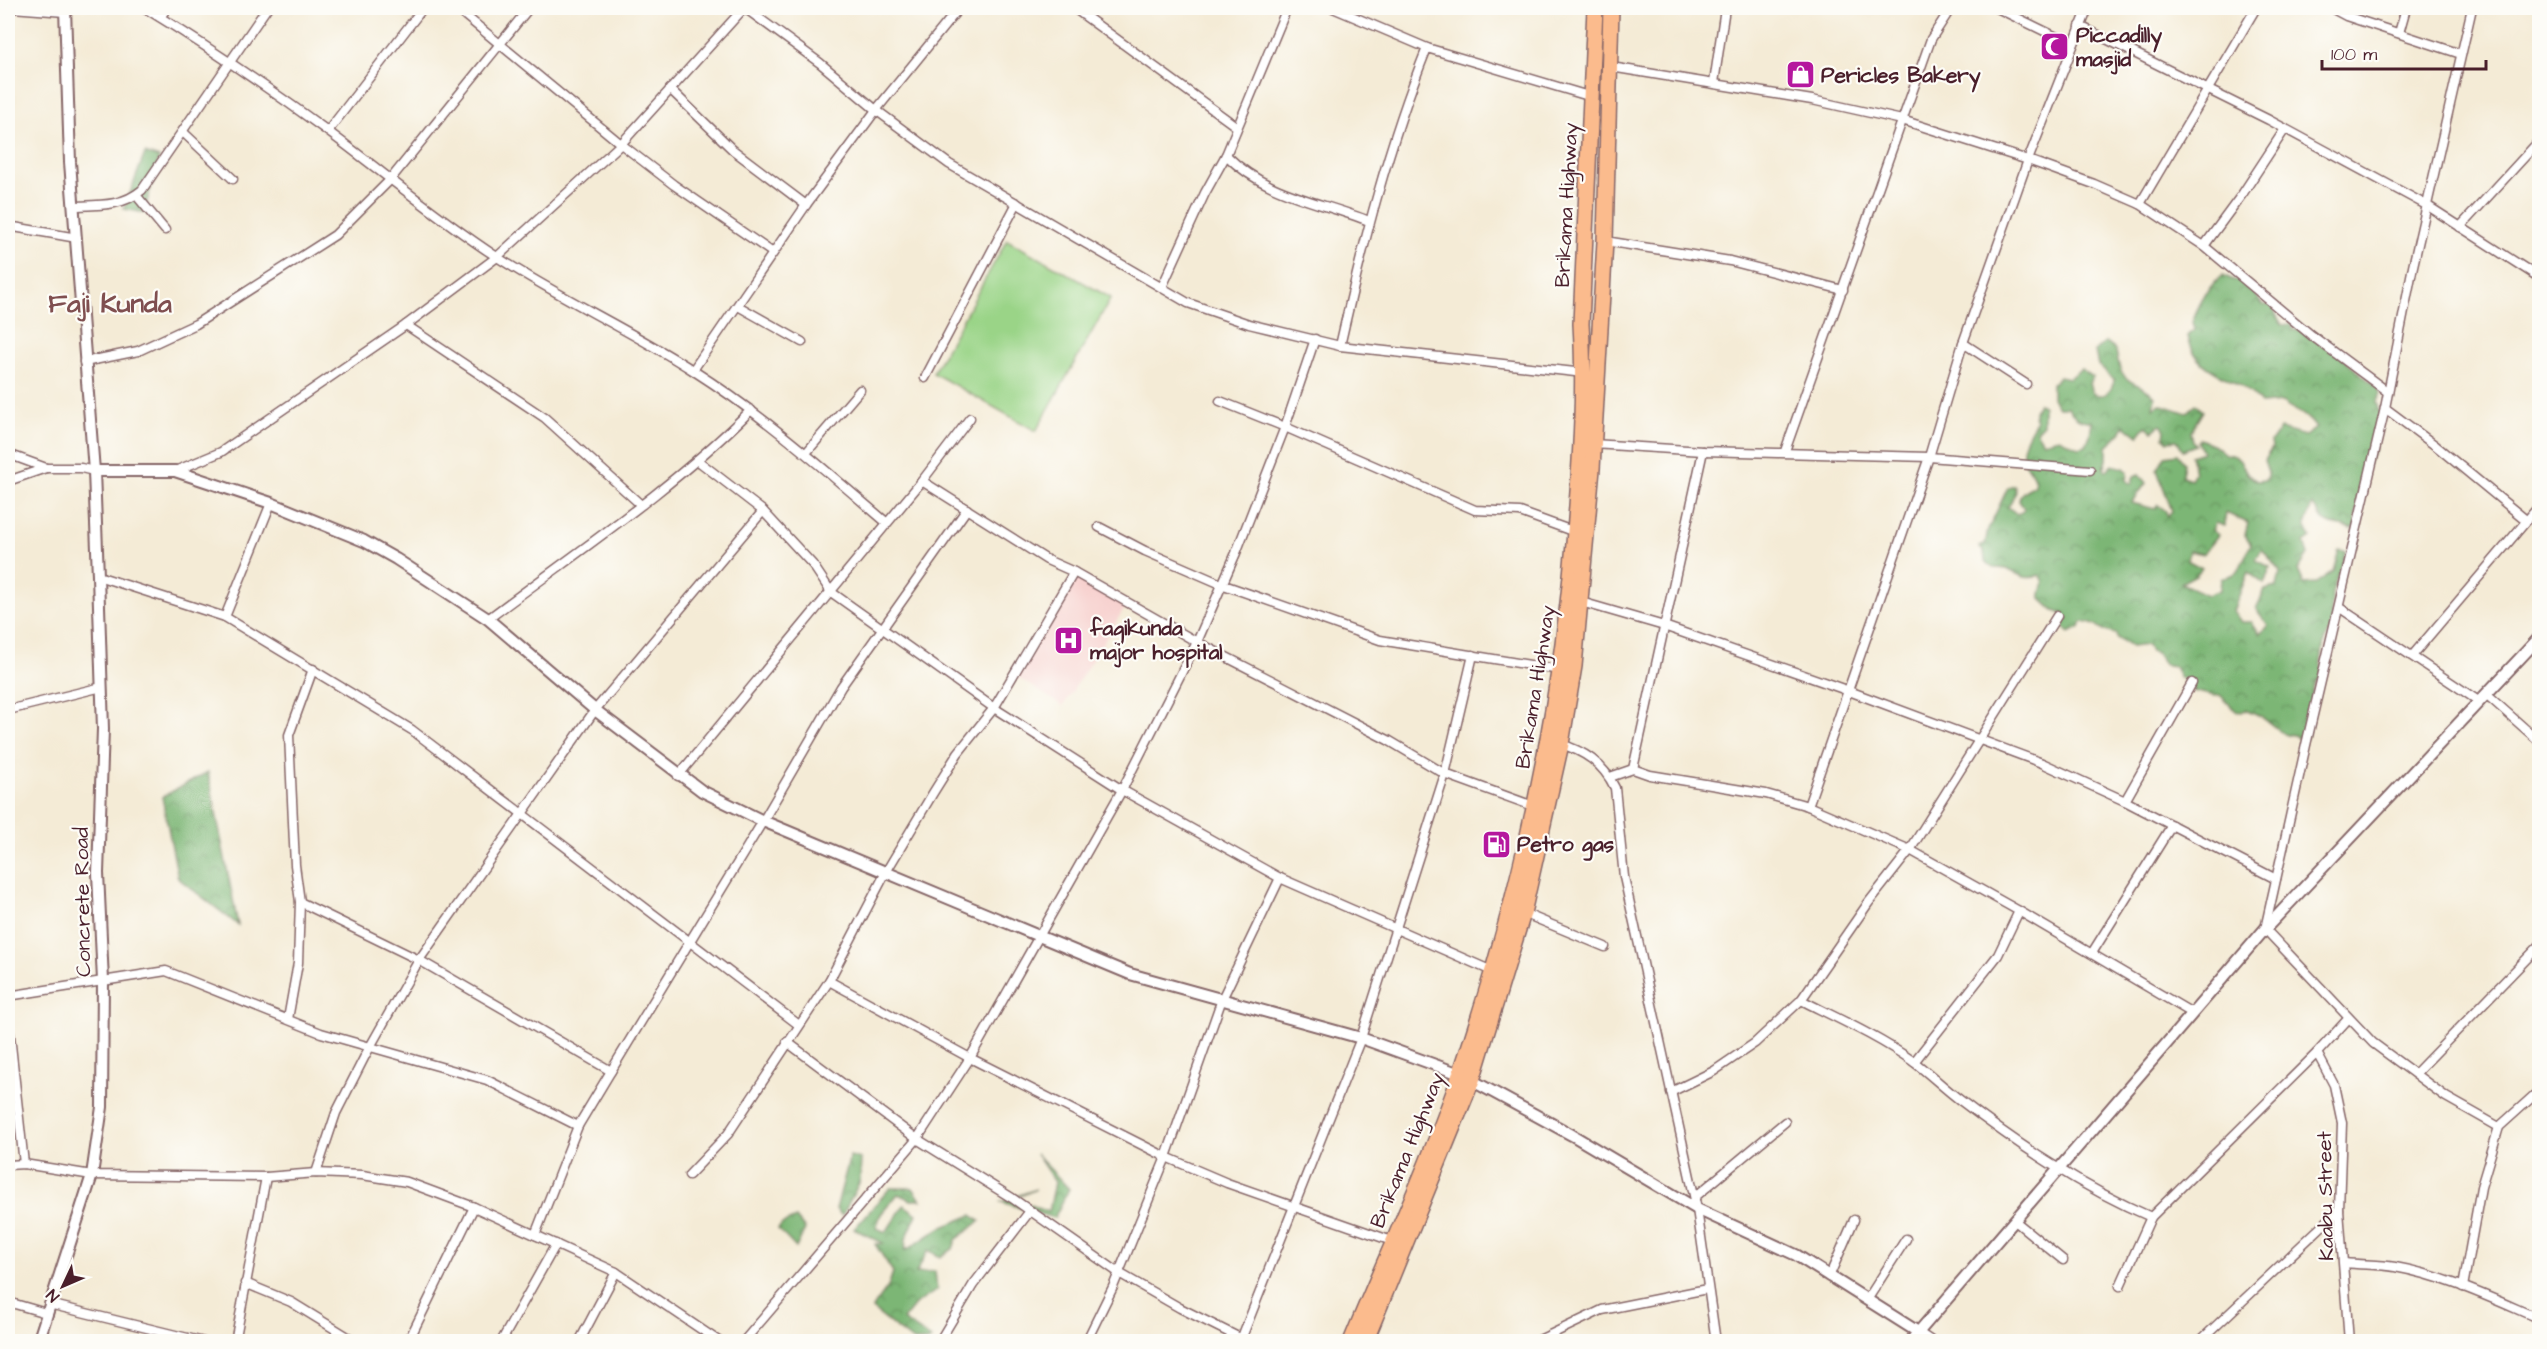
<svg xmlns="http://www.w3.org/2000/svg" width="2547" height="1349" font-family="'Architects Daughter',sans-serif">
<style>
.built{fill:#f7d0ce}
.grass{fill:#9ad487;stroke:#727a59;stroke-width:1.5}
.forest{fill:url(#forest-crowns);stroke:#626a50;stroke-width:1.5;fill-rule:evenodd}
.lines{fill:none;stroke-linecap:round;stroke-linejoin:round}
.minor-casing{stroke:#866667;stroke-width:11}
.tertiary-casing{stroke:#866667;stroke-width:14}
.trunk-casing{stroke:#866667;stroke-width:18}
.minor{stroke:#fff;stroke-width:8}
.tertiary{stroke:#fff;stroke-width:10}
.trunk{stroke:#fbbb8d;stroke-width:15}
.labels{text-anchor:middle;stroke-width:4.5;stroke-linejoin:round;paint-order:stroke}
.poi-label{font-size:21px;font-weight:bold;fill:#4a1f2b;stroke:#fdfcf7;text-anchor:start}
.street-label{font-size:21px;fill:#4a1f2b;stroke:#fdfcf7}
.district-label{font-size:27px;font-weight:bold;fill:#804f50;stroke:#fdfcf7}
</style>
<defs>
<pattern id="forest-crowns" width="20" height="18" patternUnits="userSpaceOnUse" patternTransform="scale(1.5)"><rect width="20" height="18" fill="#7bb674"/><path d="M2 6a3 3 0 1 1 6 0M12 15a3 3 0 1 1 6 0" fill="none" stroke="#67935f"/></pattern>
</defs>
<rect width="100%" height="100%" fill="#fdfcf7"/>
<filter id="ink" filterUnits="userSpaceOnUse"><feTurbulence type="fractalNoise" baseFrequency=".0167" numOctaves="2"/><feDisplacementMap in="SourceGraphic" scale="12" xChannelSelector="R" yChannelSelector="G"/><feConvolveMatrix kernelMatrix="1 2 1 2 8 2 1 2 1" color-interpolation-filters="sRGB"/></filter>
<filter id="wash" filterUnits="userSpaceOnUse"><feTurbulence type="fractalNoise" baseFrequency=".008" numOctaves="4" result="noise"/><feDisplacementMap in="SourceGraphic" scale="24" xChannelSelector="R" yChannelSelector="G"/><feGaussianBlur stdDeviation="1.35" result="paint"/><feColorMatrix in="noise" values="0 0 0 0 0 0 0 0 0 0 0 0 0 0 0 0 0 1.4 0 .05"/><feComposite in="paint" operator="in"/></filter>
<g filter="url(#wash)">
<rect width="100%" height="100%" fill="#f4ebd6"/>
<path class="built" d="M1075,573L1126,606L1063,706L1012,674Z"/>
<path class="grass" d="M1007,240L1111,298L1036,431L933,373Z"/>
<g class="forest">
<path d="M145,153L159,158L144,213L124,209Z"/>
<path d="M2223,275L2233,280H2243L2264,305H2271L2282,325L2291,324L2294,330L2301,331L2325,346L2331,343L2351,366L2377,387L2380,394L2376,401L2381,421L2374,428C2379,456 2366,461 2360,483C2358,488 2360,496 2359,502C2357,511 2354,516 2357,526L2352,529C2342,525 2328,526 2320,517C2317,512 2316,509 2312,505L2305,525L2311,538L2304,543L2308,555L2298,570L2304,584L2316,583L2333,571L2339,550L2346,551L2332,593L2331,629L2324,641L2321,663L2322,675C2310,688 2314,692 2309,708C2307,718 2302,721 2308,732L2307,737L2300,740L2294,735C2281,736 2274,725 2264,719C2258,715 2251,713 2245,710L2242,712L2236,711L2220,695L2214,696L2193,691L2187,680L2180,678L2174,667L2164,664L2157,653L2150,651L2147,645L2131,647L2117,638L2116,634C2102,632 2097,623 2082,622L2080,628L2069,633L2062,626L2063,614L2054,611L2041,599C2039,590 2049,582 2039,575C2027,582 2017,573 2006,569C1995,566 1996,573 1985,561L1984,552L1979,547L1985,544L1988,530L2008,487L2014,485L2016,492L2008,507L2017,514L2022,512L2024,508L2019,501C2020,491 2028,489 2035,485C2036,477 2030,471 2026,464C2017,450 2029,433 2036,421C2032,414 2034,410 2038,404L2043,406V424L2036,431L2043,442L2059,438L2078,447L2086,445L2090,435L2092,421C2080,422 2073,417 2068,407H2058L2052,398V384L2059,376L2069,378L2081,369L2093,377L2089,383L2092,393C2104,399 2112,392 2114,380L2098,365L2095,352L2106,342C2121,351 2115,358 2121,371C2129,386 2145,384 2155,397L2153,408L2160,404L2187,413L2196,404L2203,411L2191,431L2193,441L2196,445L2183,450L2177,440L2168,441L2164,437L2165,430L2161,425L2152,431L2146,426L2138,436L2124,425L2122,431L2107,447V460L2104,468L2106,471L2112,465L2124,468L2128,472L2127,481L2131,484L2134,476L2139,474L2146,483L2132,503L2155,509L2158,505L2166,511L2167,516L2172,511L2157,470L2165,456L2177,454L2184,463L2182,476L2191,479L2195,472L2191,456L2203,452L2198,442L2200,439L2214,445L2225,454L2235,455L2240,460L2247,474L2257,481L2266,480L2268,472L2264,460L2272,448L2271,442L2280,429L2305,436L2316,428C2305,412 2295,412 2282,402L2261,404C2238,373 2197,379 2188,336L2194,330L2192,322C2198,307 2209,284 2223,275ZM2226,513L2248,523L2245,535L2251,544L2238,572L2221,579L2220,590L2207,595L2181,583L2196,575L2202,568L2187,560L2189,551L2203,554L2218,535L2212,530L2215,523L2224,526ZM2262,549L2280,572L2277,587L2265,590L2256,609L2268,625L2260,634L2252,622H2241L2233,611L2248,572L2264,584L2270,567L2256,560Z"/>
<path d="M208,772L238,925L178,878L162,797Z"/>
<path d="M1036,1154L1069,1189L1054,1218L1001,1202L1036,1189L1013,1199L1049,1212L1055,1182Z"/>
<path d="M850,1156L861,1159L860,1181L842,1216L836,1209Z"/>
<path d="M890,1188H913L921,1200H911L898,1194L881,1214L876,1228L886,1232L904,1205L917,1214L906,1239L905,1251L940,1228L972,1215L980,1221L956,1240L953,1249L940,1257L928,1250L916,1273L935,1271L937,1290L915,1305L903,1320L931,1339L928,1341H913L872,1309L888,1287L893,1272L875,1244L883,1243L854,1229Z"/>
<path d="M796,1218L805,1229L796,1248L778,1229L782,1224Z"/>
</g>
</g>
<g filter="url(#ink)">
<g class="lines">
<defs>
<g id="minor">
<path d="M12,8L65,12"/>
<path d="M145,8C207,46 267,87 326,130C383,172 437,218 497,257C560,298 630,330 694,371C763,415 824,469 886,522"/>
<path d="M456,8L621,144L674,185L773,253"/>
<path d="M745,8L820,63L876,110L949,164L1188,303L1249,324L1340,346L1584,373"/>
<path d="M1074,8L1237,127"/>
<path d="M1333,8L1427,48L1592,97"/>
<path d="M1997,8L2073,45"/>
<path d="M2331,8L2346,16L2461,54"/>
<path d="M2472,8L2413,266L2385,408L2306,745L2265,929L2373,1043L2446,1097L2499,1127"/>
<path d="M160,17L167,8"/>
<path d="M2080,26L2269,120L2428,206L2540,278"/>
<path d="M2399,33L2406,8"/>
<path d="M1611,67L1812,100L1902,120L2028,160L2094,184L2140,204L2204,246L2311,335L2388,392"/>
<path d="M1714,83L1725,8"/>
<path d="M670,89L733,150L806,205"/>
<path d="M328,131L423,8"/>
<path d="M183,132L233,179"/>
<path d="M1226,155C1267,196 1319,201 1369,221"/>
<path d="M136,195L165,230"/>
<path d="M2140,204L2256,8"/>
<path d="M73,206C98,205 122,207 142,190L267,8"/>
<path d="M8,226L77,238"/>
<path d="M2460,227L2540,140"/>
<path d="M1605,241L1730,261L1843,290"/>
<path d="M2204,246L2243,193L2285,129"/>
<path d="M1162,287L1205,193L1226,155L1287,8"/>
<path d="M738,306L802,342"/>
<path d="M406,325L545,418L640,504"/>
<path d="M1963,343L2026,384"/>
<path d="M1340,346C1363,244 1388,145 1427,48"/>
<path d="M84,362L138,351L196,324L335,235L390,180L529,8"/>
<path d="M693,370L806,205L876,110L959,8"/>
<path d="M925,378L1017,203"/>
<path d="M1220,401L1285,427L1475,510L1520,512L1575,532"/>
<path d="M2385,408L2436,446L2526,520"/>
<path d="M1593,444L1703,451L1929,457L2090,470"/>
<path d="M1785,451L1931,39L1951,8"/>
<path d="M806,453L860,390"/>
<path d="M8,454L46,468H81L94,471"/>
<path d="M697,460L763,511L813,565L831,592L994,708L1122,790L1280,878L1492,971"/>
<path d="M175,471L221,452L406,325L497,257L621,144L744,8"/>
<path d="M8,481L46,468"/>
<path d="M922,481L1047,560L1074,572L1197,642L1388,740L1445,774L1536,807"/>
<path d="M1099,527L1145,551L1221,584L1380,640L1560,670"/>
<path d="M98,576L225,617L412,730L799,1025"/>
<path d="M1581,602L1664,626L1849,691L2042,763L2125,801L2276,879"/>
<path d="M2340,608L2480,702"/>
<path d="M225,617L271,503"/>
<path d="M488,619C577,552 672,489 751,410"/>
<path d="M2412,656L2540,505"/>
<path d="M313,669L289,735L295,865L300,902L419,960L611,1071"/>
<path d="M2486,694L2540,742"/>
<path d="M8,710L102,687"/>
<path d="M1558,743C1584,751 1603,763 1615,788L1624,877L1697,1209L1716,1342"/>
<path d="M1633,769L1703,451"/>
<path d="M678,776L922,481L970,418"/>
<path d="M1610,777L1633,769L1650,775L1766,794L1808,806L1910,850L2019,911L2192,1013"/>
<path d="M2125,801L2192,683"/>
<path d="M1808,806L1929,457L1963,343L2028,160L2088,8"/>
<path d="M1523,913L1605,947"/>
<path d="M2092,953L2172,825"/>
<path d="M829,981L970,1058L1166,1157L1227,1183L1392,1241"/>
<path d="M8,996L166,971L321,1033L487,1080L578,1126"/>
<path d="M1801,1000C1839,1019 1879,1037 1914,1062C1930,1074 1944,1088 1960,1100C2020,1146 2081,1187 2151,1217L2317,1053L2348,1019"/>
<path d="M8,1017L24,1164"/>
<path d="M288,1019L298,963L300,902"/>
<path d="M787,1042L917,1139L1012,1198L1119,1273L1180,1308L1248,1342"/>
<path d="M2317,1053L2334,1085L2342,1123L2339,1210L2349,1342"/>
<path d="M1914,1062L1998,955L2019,911"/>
<path d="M2415,1074L2540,945"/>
<path d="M1671,1092L1714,1071L1755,1043L1801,1000L1869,902L1910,850L2057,616"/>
<path d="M8,1165L24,1164L92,1175L266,1177L316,1173L362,1175L407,1182L474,1207L616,1272L720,1342"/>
<path d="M316,1173L336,1113L366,1054L419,960L595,710L763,511"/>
<path d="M689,1175L728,1134L829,981L886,872L933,793L958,753L994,708L1074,572"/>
<path d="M1695,1197L1785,1122"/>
<path d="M2015,1221L2063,1260"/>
<path d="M535,1235L578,1126L611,1071L763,821L841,687L967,509"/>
<path d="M2345,1263C2361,1265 2379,1264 2395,1267C2446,1276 2493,1299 2540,1319"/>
<path d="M1829,1277L1854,1220"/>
<path d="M245,1283L291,1302L356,1342"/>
<path d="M2120,1286L2151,1217"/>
<path d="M2463,1287L2481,1187L2499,1127L2540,1090"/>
<path d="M1867,1300L1906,1239"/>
<path d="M8,1302L46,1313"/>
<path d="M49,1304L204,1342"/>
<path d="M1918,1332L1933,1342"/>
<path d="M235,1342L266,1177"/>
<path d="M408,1342L474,1207"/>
<path d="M501,1342L556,1244"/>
<path d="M579,1342L616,1272"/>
<path d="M743,1342L917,1139L970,1058L1122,790L1197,642L1236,553L1285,427L1315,339"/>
<path d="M939,1342L973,1285L1030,1211"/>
<path d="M1086,1342L1113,1287L1166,1157L1222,999L1280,878"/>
<path d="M1240,1342L1361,1038L1445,774L1473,655"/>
<path d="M1535,1342L1602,1310L1707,1289"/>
<path d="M2199,1342L2339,1210"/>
</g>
<g id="tertiary">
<path d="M94,471H175L271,503L364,541L396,559L488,619L595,710L702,791L763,821L1130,974L1361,1038L1460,1074L1572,1135L1697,1209L1796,1255L1918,1332"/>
<path d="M38,1342L92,1175L102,1107L103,981L98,873L103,729L98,576L94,471L70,162L65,8"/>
<path d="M1910,1342L2265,929L2540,637"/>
</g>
<g id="trunk">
<path d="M1351,1342C1388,1252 1430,1164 1461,1072C1522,892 1562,709 1576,519C1581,454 1585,389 1581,324L1595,8"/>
<path d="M1365,1342L1472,1080L1523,913L1561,744L1574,666L1592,469L1605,241L1611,8"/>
</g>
</defs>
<use href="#minor" class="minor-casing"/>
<use href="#tertiary" class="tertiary-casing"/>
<use href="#trunk" class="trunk-casing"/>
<use href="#minor" class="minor"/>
<use href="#tertiary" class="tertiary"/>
<use href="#trunk" class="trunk"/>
</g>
</g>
<defs>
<symbol id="mosque-square" viewBox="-11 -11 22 22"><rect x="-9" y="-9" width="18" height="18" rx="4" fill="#b5179e" stroke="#fdfcf7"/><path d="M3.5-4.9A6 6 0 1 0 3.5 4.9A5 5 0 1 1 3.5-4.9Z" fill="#fff"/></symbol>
<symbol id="shop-square" viewBox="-11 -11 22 22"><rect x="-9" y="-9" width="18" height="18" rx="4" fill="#b5179e" stroke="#fdfcf7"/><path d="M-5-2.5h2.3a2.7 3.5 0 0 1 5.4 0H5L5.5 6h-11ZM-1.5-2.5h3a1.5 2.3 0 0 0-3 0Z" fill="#fff"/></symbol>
<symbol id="hospital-square" viewBox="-11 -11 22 22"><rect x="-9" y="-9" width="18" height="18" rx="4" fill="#b5179e" stroke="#fdfcf7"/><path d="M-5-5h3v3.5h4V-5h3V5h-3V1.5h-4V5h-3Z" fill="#fff"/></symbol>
<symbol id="fuel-square" viewBox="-11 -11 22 22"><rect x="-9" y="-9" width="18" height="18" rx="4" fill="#b5179e" stroke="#fdfcf7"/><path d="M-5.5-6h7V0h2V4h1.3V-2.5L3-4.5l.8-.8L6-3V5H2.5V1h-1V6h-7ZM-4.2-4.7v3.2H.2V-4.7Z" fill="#fff"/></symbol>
</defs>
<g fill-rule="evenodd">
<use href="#mosque-square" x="2038" y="30" width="33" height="33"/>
<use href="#shop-square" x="1784" y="58" width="33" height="33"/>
<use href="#hospital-square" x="1052" y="624" width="33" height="33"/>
<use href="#fuel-square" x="1480" y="828" width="33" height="33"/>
</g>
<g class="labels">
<g class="poi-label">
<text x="2076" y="42">Piccadilly<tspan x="2076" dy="24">masjid</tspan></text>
<text x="1821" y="82">Pericles Bakery</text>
<text x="1090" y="635">fagikunda<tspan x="1090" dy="24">major hospital</tspan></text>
<text x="1517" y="851">Petro gas</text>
</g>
<g class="street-label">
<text transform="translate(1566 205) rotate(-87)" y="7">Brikama Highway</text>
<text transform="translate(1535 687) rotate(-81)" y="7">Brikama Highway</text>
<text transform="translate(82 902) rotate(-91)" y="7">Concrete Road</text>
<text transform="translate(1407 1150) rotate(-68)" y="7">Brikama Highway</text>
<text transform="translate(2325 1196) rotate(-91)" y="7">Kaabu Street</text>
</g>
<g class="district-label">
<text x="110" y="312">Faji Kunda</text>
</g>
</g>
<rect width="2547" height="1349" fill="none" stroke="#fdfcf7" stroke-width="30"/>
<g transform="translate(63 1286) rotate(226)" stroke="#fdfcf7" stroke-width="4.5" paint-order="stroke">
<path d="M0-4.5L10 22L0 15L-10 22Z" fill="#4a1f2b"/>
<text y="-9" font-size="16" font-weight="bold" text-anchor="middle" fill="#4a1f2b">N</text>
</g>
<path d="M2322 60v9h164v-9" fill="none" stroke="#4a1f2b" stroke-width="3"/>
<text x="2331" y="60" font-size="18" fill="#4a1f2b" stroke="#fdfcf7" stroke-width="4.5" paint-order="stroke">100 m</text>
</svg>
